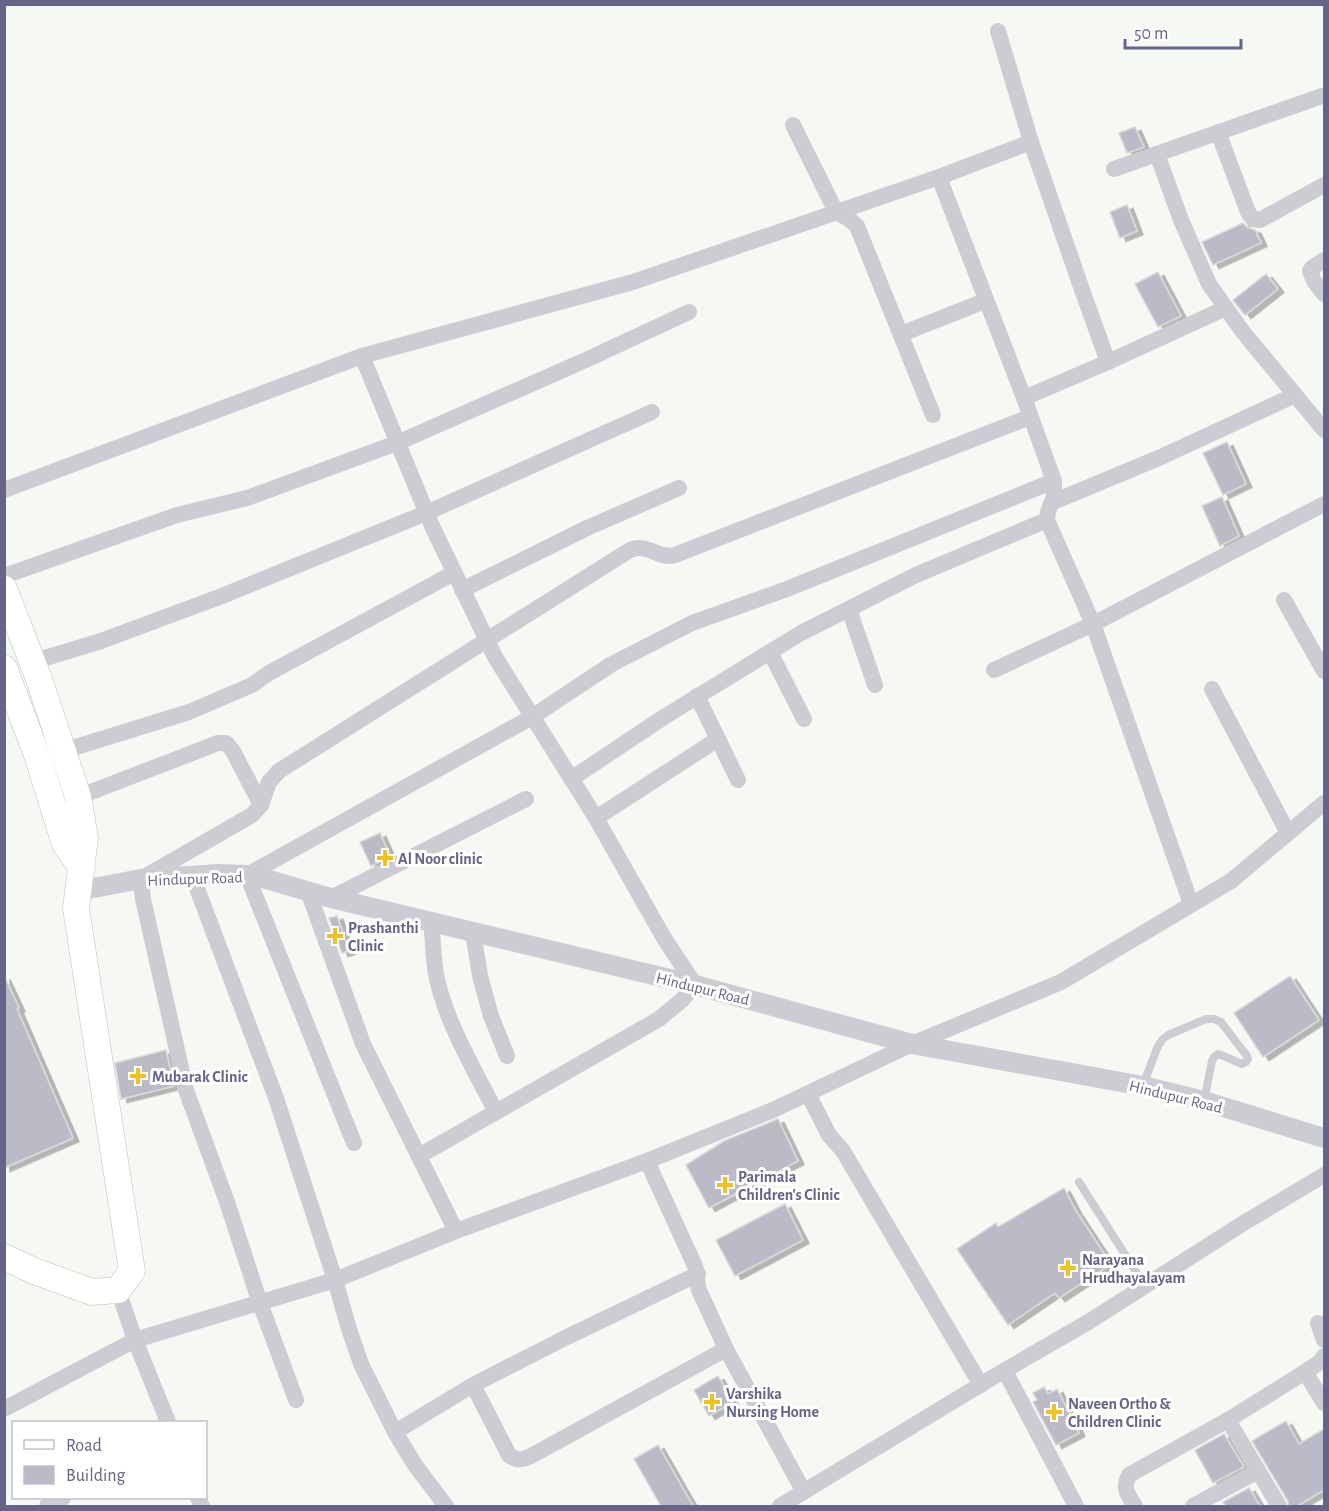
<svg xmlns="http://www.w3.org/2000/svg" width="1329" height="1511" font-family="'Alegreya Sans',sans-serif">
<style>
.building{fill:#babbc6;stroke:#d8d9d7;stroke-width:1.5;filter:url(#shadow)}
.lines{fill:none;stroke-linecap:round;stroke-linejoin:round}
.primary-casing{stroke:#bebec5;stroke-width:27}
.service{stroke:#ccccd2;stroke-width:8}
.minor{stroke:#ccccd2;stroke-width:16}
.tertiary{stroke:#ccccd2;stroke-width:20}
.primary{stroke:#fff;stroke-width:26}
.poi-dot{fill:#f2c21a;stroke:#fff;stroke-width:2}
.labels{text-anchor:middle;stroke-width:6;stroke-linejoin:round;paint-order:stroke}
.poi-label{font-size:16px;font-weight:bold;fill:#646588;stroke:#fff;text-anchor:start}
.street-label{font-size:16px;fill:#646588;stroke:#fff}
</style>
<defs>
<filter id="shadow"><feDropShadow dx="6" dy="3.5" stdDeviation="0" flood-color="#0004"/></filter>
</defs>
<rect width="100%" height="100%" fill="#f6f8f4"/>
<g class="building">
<path d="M1135,127L1144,147L1127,153L1119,133Z"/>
<path d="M1127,205L1137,231L1120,238L1110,212Z"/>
<path d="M1243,223L1248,228L1255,230L1261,243L1213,265L1202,242Z"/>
<path d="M1158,272L1181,316L1158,327L1135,284Z"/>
<path d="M1266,274L1278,289L1245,315L1233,300Z"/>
<path d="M1227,442L1246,484L1223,495L1203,453Z"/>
<path d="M1222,497L1239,536L1220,546L1202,506Z"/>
<path d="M380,833L390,856L371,866L360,842Z"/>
<path d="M337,916L349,951L342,953L329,918Z"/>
<path d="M4,976L19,1008L17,1009L73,1138L4,1168Z"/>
<path d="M1290,976L1319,1020L1263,1057L1234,1013Z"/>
<path d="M166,1050L174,1086L121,1099L115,1063Z"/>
<path d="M778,1119L798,1161L709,1208L686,1165L724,1141Z"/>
<path d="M1064,1188L1076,1211L1111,1264L1059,1298L1055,1293L1008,1325L957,1249L996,1223L998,1227Z"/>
<path d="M785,1204L803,1240L735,1276L716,1240Z"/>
<path d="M718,1376L733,1402L709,1416L694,1390Z"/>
<path d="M1044,1387L1048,1394L1057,1389L1079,1433L1056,1445L1033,1402L1037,1400L1033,1393Z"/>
<path d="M1286,1421L1299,1444L1324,1429V1490L1297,1506H1289L1288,1501L1252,1441Z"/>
<path d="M1224,1434L1244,1467L1213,1483L1195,1450Z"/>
<path d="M658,1445L693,1506H661L634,1459Z"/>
<path d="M1249,1488L1260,1506H1226L1223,1502Z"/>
</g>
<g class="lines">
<defs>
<g id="primary">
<path d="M4,589L39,679L78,797L85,838L76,908L132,1271L118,1290L92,1292L34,1271L4,1257"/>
<path d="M4,668L37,755L65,844L82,868"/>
</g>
</defs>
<use href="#primary" class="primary-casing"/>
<g class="service">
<path d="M1143,1085L1158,1046L1162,1040L1168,1035L1206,1019H1214L1221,1022L1247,1056L1248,1059L1246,1062L1242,1064L1221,1055L1218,1054L1214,1057L1212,1061L1204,1101"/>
<path d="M1079,1182L1145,1286"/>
</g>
<g class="minor">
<path d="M998,31L1031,142L1081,287L1108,362"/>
<path d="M793,125L836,212L849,219L857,226L933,415"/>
<path d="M1218,132L1248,212L1253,219L1260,220L1324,185"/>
<path d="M1157,154L1181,220L1209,284L1243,332L1324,430"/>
<path d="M1114,169L1322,96"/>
<path d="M939,177L1024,398L1054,481V496L1048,512L1047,520L1093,624L1191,904"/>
<path d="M1324,260L1312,268L1310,271L1314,281L1324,294"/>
<path d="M901,334L985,301"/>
<path d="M362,356L432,526L495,657L596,818L664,938L695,985L682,1000L659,1019L419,1156"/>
<path d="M1024,398L1108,362L1226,308"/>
<path d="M4,490L362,356L633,282L939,177L1031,142"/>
<path d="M1053,502L1161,457L1295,395"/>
<path d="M4,576L177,515L247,498L397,443L588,359L689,312"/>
<path d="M462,590L587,528L679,488"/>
<path d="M1284,600L1324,671"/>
<path d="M849,609L875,685"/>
<path d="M770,652L804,719"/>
<path d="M32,662L101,641L222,596L426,513L652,412"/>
<path d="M994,670L1093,624L1324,504"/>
<path d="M1212,689L1288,833"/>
<path d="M697,696L738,780"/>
<path d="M63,751L189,712L252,685L269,673L454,573"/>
<path d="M571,779L664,717L801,633L916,575L1047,520"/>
<path d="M78,797L218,743H226L233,751L261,805"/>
<path d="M596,818L718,739"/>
<path d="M192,875L276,1098L335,1280L349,1329L361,1364L395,1432L415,1465L446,1506"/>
<path d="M308,891L363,1044L456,1231"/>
<path d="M331,898L526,799"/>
<path d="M431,922C433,937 433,953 435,968C442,1016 474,1069 496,1112"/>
<path d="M473,932L480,976L491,1016L507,1056"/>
<path d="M808,1094L829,1135L843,1151L981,1385"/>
<path d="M354,1143L247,875L532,717L612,664L692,623L787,589L1054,481"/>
<path d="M647,1161L695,1266C698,1274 696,1282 699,1290L726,1349L804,1492"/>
<path d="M118,1290L135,1340L168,1422"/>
<path d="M1318,1323L1324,1340"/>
<path d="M1005,1371L1076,1506"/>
<path d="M1305,1372L1324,1403"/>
<path d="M473,1385L509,1455C517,1461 522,1460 531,1456L726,1349"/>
<path d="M296,1400L260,1303L227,1202L186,1090L143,899L141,879L252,815L261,805L269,782L279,771L630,550C646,542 659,560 675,555L1030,417"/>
<path d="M4,1409L135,1340L335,1280L456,1231L647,1161L773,1110L912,1044L1061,982L1231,881L1324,803"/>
<path d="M1228,1420L1305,1372L1320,1362L1324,1356"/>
<path d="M395,1432L473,1385L565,1338L698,1274"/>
<path d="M198,1498L202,1506"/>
<path d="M47,1506L63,1498"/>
<path d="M780,1506L995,1376L1090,1321L1242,1224L1324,1175"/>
<path d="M1135,1506C1128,1494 1122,1490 1129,1475L1228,1420L1279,1506"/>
<path d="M1193,1506L1258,1471"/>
</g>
<path class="tertiary" d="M78,891L141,879L219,874L247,875L266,879L331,898L695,985L912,1044L1143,1086L1204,1101L1324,1138"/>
<use href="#primary" class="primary"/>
</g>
<g class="poi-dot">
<path d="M382 849h6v6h6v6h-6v6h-6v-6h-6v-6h6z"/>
<path d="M332 927h6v6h6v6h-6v6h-6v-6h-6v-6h6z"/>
<path d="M135 1067h6v6h6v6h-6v6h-6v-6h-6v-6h6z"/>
<path d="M722 1176h6v6h6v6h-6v6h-6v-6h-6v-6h6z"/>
<path d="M1065 1259h6v6h6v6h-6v6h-6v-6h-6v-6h6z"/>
<path d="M709 1393h6v6h6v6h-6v6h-6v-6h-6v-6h6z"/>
<path d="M1051 1403h6v6h6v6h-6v6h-6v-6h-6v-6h6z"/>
</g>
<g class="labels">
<g class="poi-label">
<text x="398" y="864">Al Noor clinic</text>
<text x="348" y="933">Prashanthi<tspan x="348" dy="18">Clinic</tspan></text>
<text x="152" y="1082">Mubarak Clinic</text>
<text x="738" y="1182">Parimala<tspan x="738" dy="18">Children's Clinic</tspan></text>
<text x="1082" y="1265">Narayana<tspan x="1082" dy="18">Hrudhayalayam</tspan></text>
<text x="726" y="1399">Varshika<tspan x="726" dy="18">Nursing Home</tspan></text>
<text x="1068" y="1409">Naveen Ortho &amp;<tspan x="1068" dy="18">Children Clinic</tspan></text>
</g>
<g class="street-label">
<text transform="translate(195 878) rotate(-2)" y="6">Hindupur Road</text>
<text transform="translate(703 988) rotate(14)" y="6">Hindupur Road</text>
<text transform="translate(1176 1096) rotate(14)" y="6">Hindupur Road</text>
</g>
</g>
<rect width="1329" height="1511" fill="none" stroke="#646588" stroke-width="12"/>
<rect x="12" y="1421" width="195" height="78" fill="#ffffff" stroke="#c1c1cf" stroke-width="1.5"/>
<rect x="24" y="1440" width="30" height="9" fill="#ffffff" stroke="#c1c1cf" stroke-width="1.5"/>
<text x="66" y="1451" font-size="18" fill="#646588">Road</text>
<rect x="24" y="1466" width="30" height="18" fill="#babbc6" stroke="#c1c1cf" stroke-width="1.5"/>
<text x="66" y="1481" font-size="18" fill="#646588">Building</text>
<path d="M1125 39v9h116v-9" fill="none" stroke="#646588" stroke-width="3"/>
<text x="1134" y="39" font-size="18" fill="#646588" stroke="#ffffff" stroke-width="4.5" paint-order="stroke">50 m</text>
</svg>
